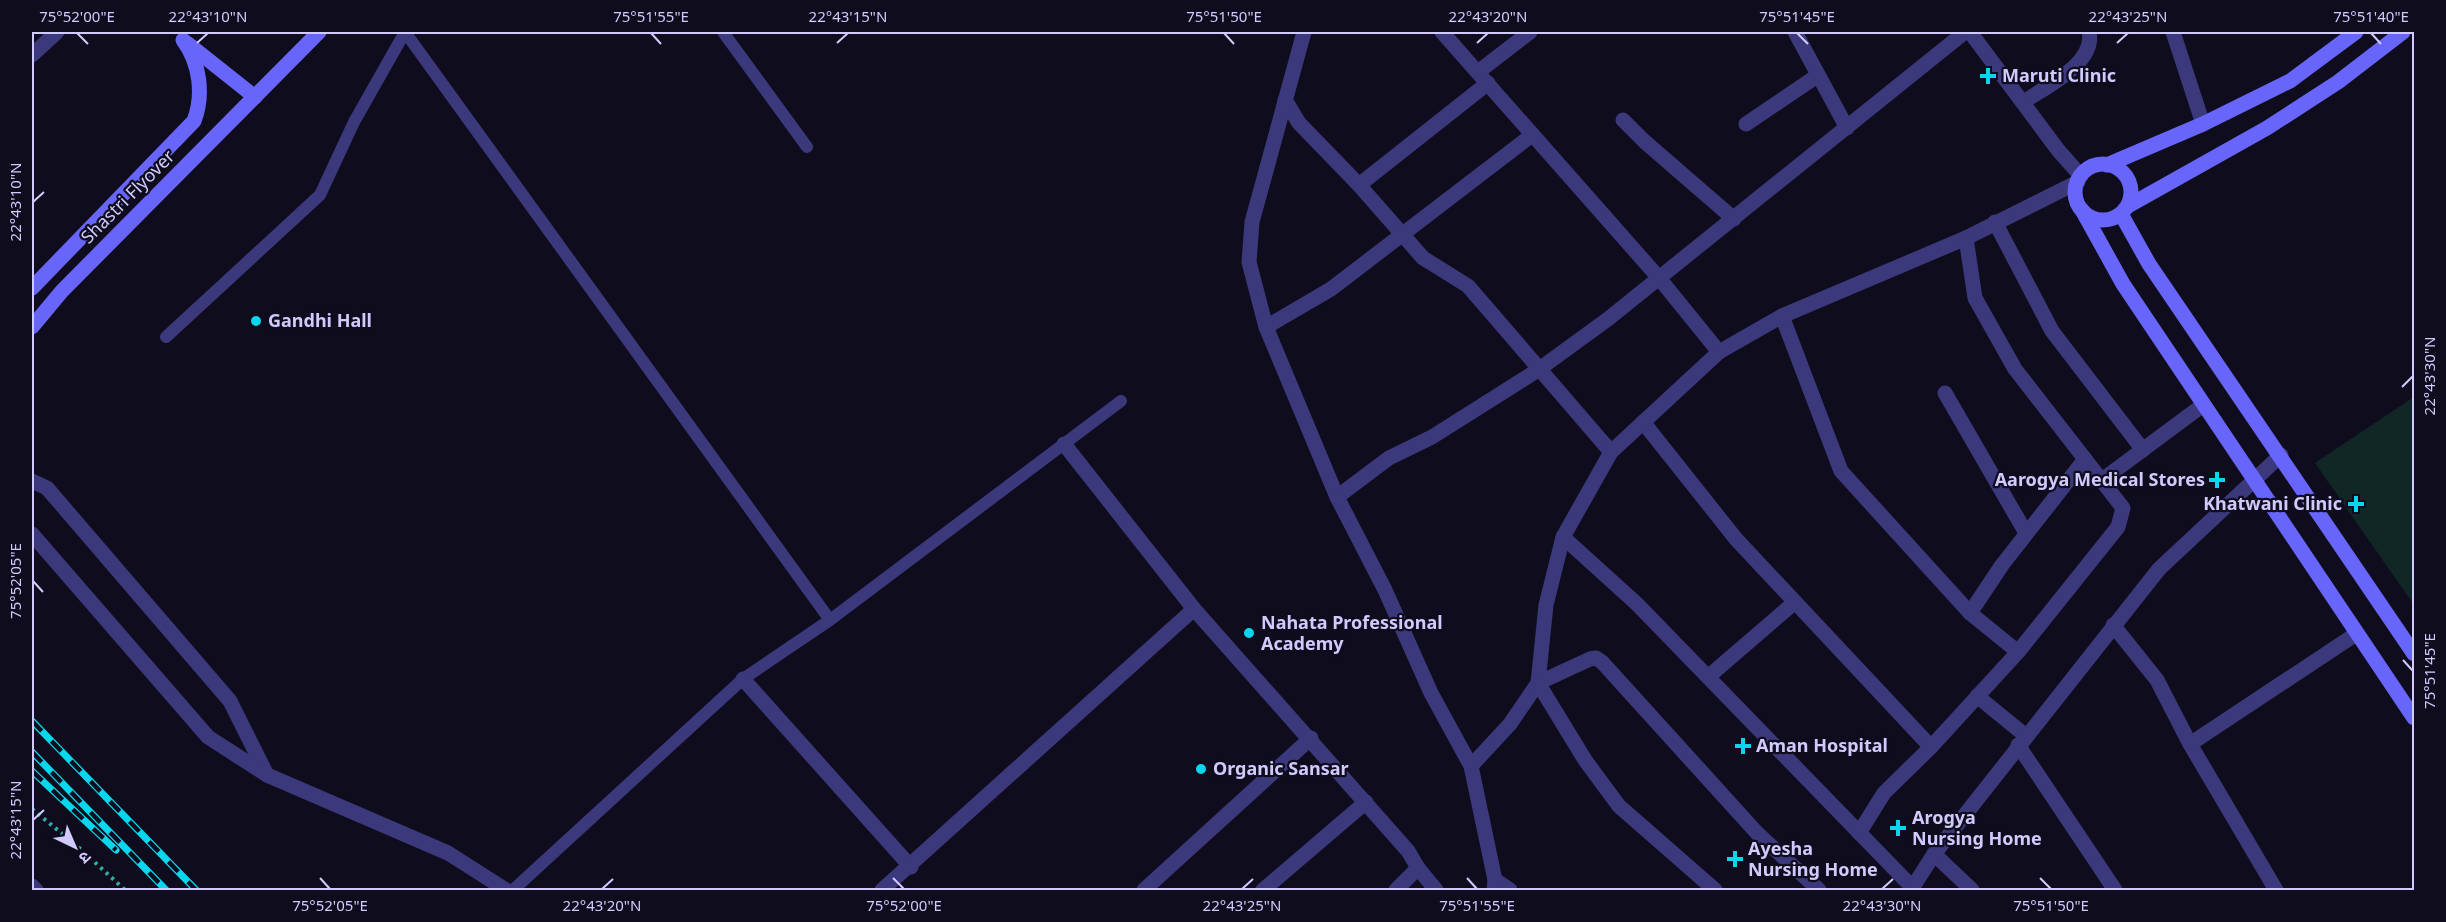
<svg xmlns="http://www.w3.org/2000/svg" width="2446" height="922" font-family="'Noto Sans','Noto Sans Devanagari',sans-serif">
<style>
.green{fill:#102726}
.lines{fill:none;stroke-linecap:round;stroke-linejoin:round}
.path{stroke:#31aba3;stroke-width:4;stroke-dasharray:3 4.5;stroke-linecap:butt}
.service{stroke:#3b397b;stroke-width:12}
.minor{stroke:#3b397b;stroke-width:15}
.tertiary{stroke:#3b397b;stroke-width:15}
.secondary{stroke:#6865fa;stroke-width:15}
.rail-casing{stroke:#08d6ec;stroke-width:7}
.rail{stroke:#0f0c1d;stroke-width:4.5;stroke-dasharray:14;stroke-linecap:butt}
.ticks{fill:none;stroke:#d0cafd;stroke-width:2}
.poi-dot{fill:#08d6ec;stroke:#0f0c1d;stroke-width:2}
.labels{text-anchor:middle;stroke-width:4.5;stroke-linejoin:round;paint-order:stroke}
.poi-label{font-size:18px;font-weight:bold;fill:#d0cafd;stroke:#0f0c1d;text-anchor:start}
.street-label{font-size:18px;fill:#d0cafd;stroke:#0f0c1d}
.neatline{fill:none;stroke:#d0cafd;stroke-width:2}
.ticks-label{font-size:15px;text-anchor:middle;fill:#d0cafd}
</style>
<rect width="100%" height="100%" fill="#0f0c1d"/>
<path class="green" d="M2414,397V605L2315,463Z"/>
<g class="lines">
<path class="path" d="M32,809L76,845L125,890"/>
<g class="service">
<path d="M405,32L830,620"/>
<path d="M723,32L807,147"/>
<path d="M166,337L320,195L354,122L405,32"/>
<path d="M513,890L743,679L830,620L1121,401"/>
</g>
<g class="minor">
<path d="M1442,32L1659,278L1719,352"/>
<path d="M1795,32L1847,128"/>
<path d="M2173,32L2203,124"/>
<path d="M1478,72L1530,32"/>
<path d="M1285,100L1299,123L1359,185L1423,258L1468,286L1611,452"/>
<path d="M2025,101C2047,86 2096,63 2089,32"/>
<path d="M1623,120L1644,141L1734,219"/>
<path d="M1746,124L1817,76"/>
<path d="M1359,185L1488,83"/>
<path d="M1995,222L2052,331L2143,450"/>
<path d="M1782,316L1841,471L1970,613L2018,652"/>
<path d="M1266,327L1331,289L1532,135"/>
<path d="M1945,393L2026,533"/>
<path d="M1643,422L1736,539L1931,747"/>
<path d="M1064,444L1194,609L1408,851L1418,868L1396,890"/>
<path d="M2102,480L2203,405"/>
<path d="M1337,497L1389,458L1432,437L1538,370L1608,319L1965,32"/>
<path d="M1563,537L1637,604L1913,888"/>
<path d="M1970,613L2002,565L2085,459"/>
<path d="M2113,625L2157,680L2190,744L2276,890"/>
<path d="M1708,677L1795,602"/>
<path d="M743,679L911,867"/>
<path d="M1977,696L2026,736"/>
<path d="M2190,744L2356,634"/>
<path d="M2018,745L2115,890"/>
<path d="M1471,766L1510,724L1538,683L1546,605L1563,537L1611,452L1719,352L1782,316L1966,238L2078,182"/>
<path d="M1859,833L1884,793L1931,747L2018,652L2118,527L2123,508L2015,369L1975,298L1966,238"/>
<path d="M1934,854L1972,890"/>
<path d="M1418,868L1436,890"/>
<path d="M1495,880L1510,890"/>
<path d="M882,890L1194,609"/>
<path d="M1144,890L1311,738"/>
<path d="M1263,890L1366,802"/>
<path d="M1715,890L1619,806L1585,760L1538,683L1590,659L1596,658L1602,662L1757,833L1819,890"/>
</g>
<g class="tertiary">
<path d="M1304,32L1252,222L1249,262L1266,327L1337,497L1385,590L1431,693L1471,766L1495,880L1494,890"/>
<path d="M1970,32L2058,150L2081,176"/>
<path d="M32,55L57,32"/>
<path d="M32,481L47,488L230,701L267,775"/>
<path d="M32,534L208,737L267,775L448,853L506,890"/>
<path d="M32,886L36,890"/>
<path d="M1911,890L1934,854L2159,569L2281,455"/>
</g>
<g class="secondary">
<path d="M187,43L255,97"/>
<circle cx="2103" cy="192" r="28"/>
<path d="M2107,165L2203,124L2290,81L2356,32"/>
<path d="M2128,206L2267,128L2338,82L2403,32"/>
<path d="M2082,210L2123,284L2414,718"/>
<path d="M2121,214L2149,264L2414,654"/>
<path d="M32,288L194,121C204,95 200,63 183,40"/>
<path d="M32,327L62,291L319,32"/>
</g>
<defs>
<g id="rail">
<path d="M32,721L196,890"/>
<path d="M32,752L166,890"/>
<path d="M32,771L116,850"/>
</g>
</defs>
<use href="#rail" class="rail-casing"/>
<use href="#rail" class="rail"/>
</g>
<path class="ticks" d="M77,33L88,44M651,33L661,44M1224,33L1234,44M1797,33L1808,44M2371,33L2381,44M197,43L208,33M837,43L848,33M1477,43L1488,33M2117,43L2128,33M33,202L44,192M2402,387L2413,376M33,581L43,592M2403,660L2413,671M33,820L44,810M320,878L330,889M893,878L904,889M1467,878L1477,889M2040,878L2051,889M602,889L613,879M1242,889L1253,879M1882,889L1893,879"/>
<g class="poi-dot">
<path d="M1985 67h6v6h6v6h-6v6h-6v-6h-6v-6h6z"/>
<circle cx="256" cy="321" r="6"/>
<path d="M2214 471h6v6h6v6h-6v6h-6v-6h-6v-6h6z"/>
<path d="M2353 495h6v6h6v6h-6v6h-6v-6h-6v-6h6z"/>
<circle cx="1249" cy="633" r="6"/>
<path d="M1740 737h6v6h6v6h-6v6h-6v-6h-6v-6h6z"/>
<circle cx="1201" cy="769" r="6"/>
<path d="M1895 819h6v6h6v6h-6v6h-6v-6h-6v-6h6z"/>
<path d="M1732 850h6v6h6v6h-6v6h-6v-6h-6v-6h6z"/>
</g>
<g class="labels">
<g class="poi-label">
<text x="2002" y="82">Maruti Clinic</text>
<text x="268" y="327">Gandhi Hall</text>
<text x="2205" y="486" text-anchor="end">Aarogya Medical Stores</text>
<text x="2342" y="510" text-anchor="end">Khatwani Clinic</text>
<text x="1261" y="629">Nahata Professional<tspan x="1261" dy="21">Academy</tspan></text>
<text x="1756" y="752">Aman Hospital</text>
<text x="1213" y="775">Organic Sansar</text>
<text x="1912" y="824">Arogya<tspan x="1912" dy="21">Nursing Home</tspan></text>
<text x="1748" y="855">Ayesha<tspan x="1748" dy="21">Nursing Home</tspan></text>
</g>
<g class="street-label">
<text transform="translate(128 197) rotate(-45)" y="6">Shastri Flyover</text>
</g>
</g>
<rect width="2446" height="922" fill="none" stroke="#0f0c1d" stroke-width="66"/>
<g transform="translate(75 847) rotate(136)" stroke="#0f0c1d" stroke-width="4.5" paint-order="stroke">
<path d="M0-4.5L10 22L0 15L-10 22Z" fill="#d0cafd"/>
<text y="-9" font-size="16" font-weight="bold" text-anchor="middle" fill="#d0cafd">उ</text>
</g>
<rect x="33" y="33" width="2380" height="856" class="neatline"/>
<g class="ticks-label">
<text x="77" y="22">75°52'00"E</text>
<text x="208" y="22">22°43'10"N</text>
<text x="651" y="22">75°51'55"E</text>
<text x="848" y="22">22°43'15"N</text>
<text x="1224" y="22">75°51'50"E</text>
<text x="1488" y="22">22°43'20"N</text>
<text x="1797" y="22">75°51'45"E</text>
<text x="2128" y="22">22°43'25"N</text>
<text x="2371" y="22">75°51'40"E</text>
<text transform="translate(16 202) rotate(-90)" y="5">22°43'10"N</text>
<text transform="translate(2430 376) rotate(-90)" y="5">22°43'30"N</text>
<text transform="translate(16 581) rotate(-90)" y="5">75°52'05"E</text>
<text transform="translate(2430 671) rotate(-90)" y="5">75°51'45"E</text>
<text transform="translate(16 820) rotate(-90)" y="5">22°43'15"N</text>
<text x="330" y="911">75°52'05"E</text>
<text x="602" y="911">22°43'20"N</text>
<text x="904" y="911">75°52'00"E</text>
<text x="1242" y="911">22°43'25"N</text>
<text x="1477" y="911">75°51'55"E</text>
<text x="1882" y="911">22°43'30"N</text>
<text x="2051" y="911">75°51'50"E</text>
</g>
</svg>
